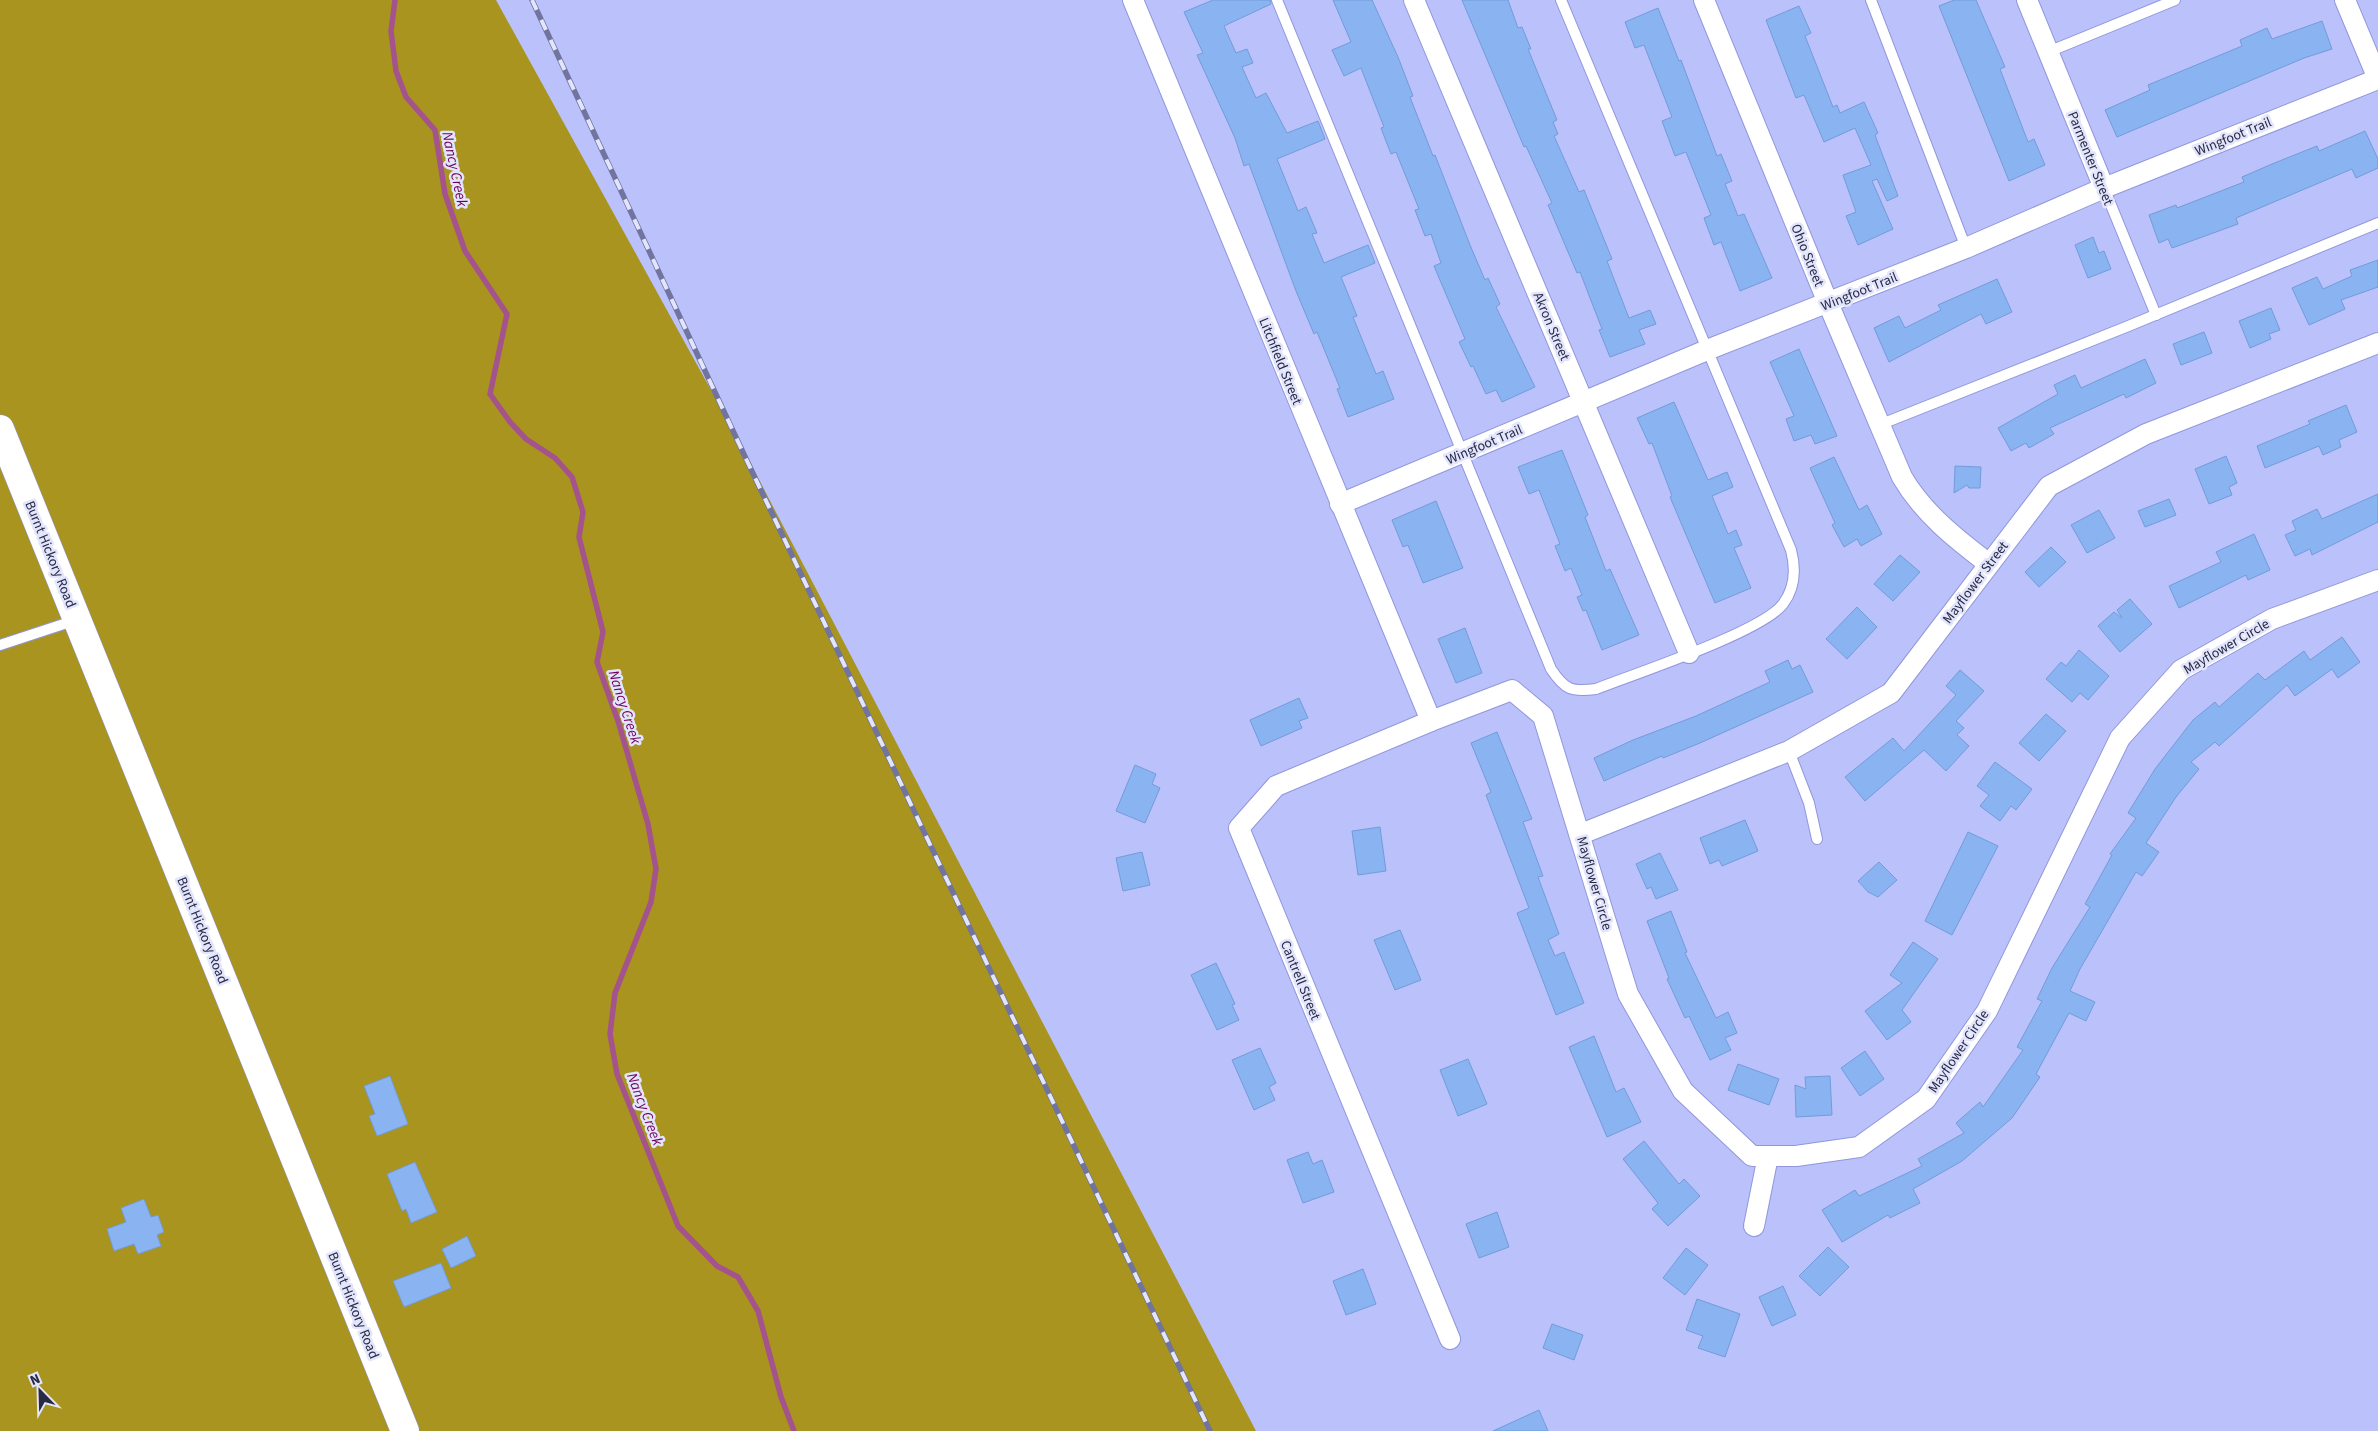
<svg xmlns="http://www.w3.org/2000/svg" width="2378" height="1431" font-family="'Source Sans 3',sans-serif">
<style>
.forest{fill:#a8941e}
.lines{fill:none;stroke-linecap:round;stroke-linejoin:round}
.stream{stroke:#a4538d;stroke-width:5.5}
.building{fill:#8ab3f2;stroke:#739bd9}
.service-casing{stroke:#9097dc;stroke-width:12}
.minor-casing{stroke:#9097dc;stroke-width:22}
.secondary-casing{stroke:#9097dc;stroke-width:29}
.service{stroke:#fff;stroke-width:10}
.minor{stroke:#fff;stroke-width:20}
.secondary{stroke:#fff;stroke-width:28}
.rail-casing{stroke:#70749f;stroke-width:5.5}
.rail{stroke:#e2e5fb;stroke-width:4;stroke-dasharray:11;stroke-linecap:butt}
.labels{text-anchor:middle;stroke-width:5;stroke-linejoin:round;paint-order:stroke}
.street-label{font-size:14px;fill:#272945;stroke:#e2e5fb}
.water-label{font-size:15px;font-style:italic;fill:#6f0059;stroke:#e2e5fb}
</style>
<rect width="100%" height="100%" fill="#bac1fb"/>
<path class="forest" d="M0,0H496L733,430L1256,1431H0Z"/>
<g class="lines">
<path class="stream" d="M395,0L391,31L396,71L406,97L435,130L445,194L465,251L507,314L490,394L510,422L526,439L555,458L572,477L583,512L579,537L603,632L597,662L618,721L648,824L656,869L651,902L615,993L610,1034L617,1074L678,1226L717,1266L738,1277L758,1311L781,1397L794,1431"/>
</g>
<g class="building">
<path d="M1213,0H1270L1271,4L1224,26L1236,53L1247,49L1253,63L1242,67L1256,98L1266,93L1287,133L1318,121L1325,139L1277,159L1298,211L1306,207L1317,233L1312,234L1324,263L1368,245L1375,263L1341,277L1357,316L1353,317L1376,374L1383,371L1394,399L1348,417L1337,389L1340,388L1317,332L1314,334L1296,291L1249,164L1244,166L1235,138L1197,55L1203,53L1184,12Z"/>
<path d="M1333,0H1372L1398,57L1413,96L1410,97L1433,156L1435,155L1470,245L1485,280L1488,278L1500,304L1496,307L1535,387L1502,402L1496,390L1486,394L1473,366L1471,367L1459,342L1465,339L1434,266L1441,263L1431,234L1425,236L1415,210L1419,209L1396,152L1391,154L1381,128L1384,127L1361,68L1344,76L1332,50L1351,42Z"/>
<path d="M1462,0H1508L1518,28L1522,27L1531,49H1528L1557,120L1553,122L1558,134L1554,136L1579,192L1584,190L1612,259L1607,261L1629,318L1650,310L1656,324L1639,330L1645,344L1610,357L1599,330L1602,329L1580,272L1577,273L1548,205L1552,203L1526,146L1524,147Z"/>
<path d="M1954,0H1976L2005,67L2000,69L2028,142L2034,139L2045,165L2009,181L1939,6Z"/>
<path d="M1799,6L1811,33L1805,36L1833,107L1837,105L1840,113L1864,102L1878,133L1875,135L1898,196L1887,201L1877,179L1872,181L1893,229L1858,245L1846,216L1856,212L1843,175L1871,165L1855,128L1824,142L1804,95L1796,98L1766,20Z"/>
<path d="M1658,8L1679,61L1681,60L1717,156L1721,154L1732,181L1725,184L1738,216L1744,214L1772,278L1740,291L1721,242L1714,245L1704,218L1711,215L1686,152L1675,156L1662,121L1672,117L1644,45L1635,48L1625,22Z"/>
<path d="M2322,21L2332,49L2304,58L2117,137L2105,110L2150,90L2148,85L2242,46L2240,40L2267,28L2272,39Z"/>
<path d="M2365,131L2378,159V168L2356,178L2352,169L2236,218L2238,224L2172,248L2168,239L2159,243L2149,215L2176,205L2177,208L2244,182L2242,177L2272,164L2317,146L2319,151Z"/>
<path d="M2093,237L2099,253L2104,251L2111,269L2088,278L2075,245Z"/>
<path d="M2378,260V287L2341,300L2345,309L2309,325L2292,288L2317,277L2323,289L2352,276L2350,270Z"/>
<path d="M1997,279L2012,312L1986,324L1981,314L1889,362L1874,328L1899,316L1905,328L1941,310L1938,305Z"/>
<path d="M2271,308L2280,330L2269,334L2271,339L2250,348L2239,321Z"/>
<path d="M2204,332L2212,353L2181,365L2173,344Z"/>
<path d="M1799,349L1837,436L1815,444L1811,435L1794,441L1786,419L1794,416L1770,362Z"/>
<path d="M2145,359L2156,383L2126,398L2124,394L2050,428L2054,434L2029,448L2026,443L2011,451L1998,428L2058,394L2054,385L2075,375L2081,388Z"/>
<path d="M1674,402L1708,480L1727,472L1733,487L1712,496L1728,534L1736,530L1742,545L1734,548L1751,588L1715,603L1670,497L1672,496L1652,443L1649,444L1637,418Z"/>
<path d="M2346,405L2357,432L2339,440L2341,447L2323,455L2319,446L2265,468L2257,446L2310,424L2308,421Z"/>
<path d="M1562,450L1588,515L1585,517L1606,571L1610,569L1639,635L1602,650L1586,610L1583,611L1577,597L1582,595L1571,568L1565,571L1555,546L1560,544L1539,490L1529,494L1518,467Z"/>
<path d="M2226,456L2237,483L2229,487L2232,495L2209,504L2195,469Z"/>
<path d="M1834,457L1859,510L1867,505L1882,534L1861,546L1857,539L1844,547L1832,525L1835,523L1810,468Z"/>
<path d="M1955,466L1981,467L1980,488H1969L1967,485L1954,493Z"/>
<path d="M2378,494V522L2312,555L2310,549L2295,556L2285,535L2296,530L2292,521L2317,509L2322,519Z"/>
<path d="M2169,499L2176,515L2145,527L2138,511Z"/>
<path d="M1436,501L1463,568L1423,583L1408,545L1403,547L1392,520Z"/>
<path d="M2099,510L2115,538L2087,553L2071,525Z"/>
<path d="M2254,534L2270,570L2248,580L2246,575L2179,608L2169,586L2221,562L2216,552Z"/>
<path d="M2051,547L2066,562L2039,587L2025,572Z"/>
<path d="M1900,555L1920,572L1893,601L1874,584Z"/>
<path d="M2130,599L2152,624L2120,652L2098,626L2114,612L2122,618L2117,610Z"/>
<path d="M1857,607L1877,627L1847,659L1826,639Z"/>
<path d="M1465,628L1482,673L1456,683L1438,639Z"/>
<path d="M2342,637L2360,662L2338,678L2332,669L2295,696L2287,685L2219,746L2215,742L2191,762L2199,769L2176,797L2146,843L2159,852L2142,876L2136,872L2080,969L2070,991L2095,1002L2086,1021L2069,1013L2036,1074L2040,1077L2012,1118L1962,1161L1913,1189L1920,1203L1890,1218L1888,1215L1842,1242L1822,1210L1855,1190L1859,1196L1922,1166L1918,1159L1964,1133L1956,1123L1980,1102L1983,1107L2023,1050L2017,1047L2042,1001L2037,999L2052,968L2090,907L2085,904L2112,855L2110,854L2136,818L2128,813L2155,769L2193,720L2215,702L2219,707L2258,673L2265,680L2304,651L2310,660Z"/>
<path d="M2079,650L2109,676L2088,700L2080,693L2072,702L2046,679L2061,662L2066,666Z"/>
<path d="M1788,660L1792,669L1800,665L1813,692L1700,743L1663,758L1662,756L1604,781L1594,758L1633,740L1696,716L1770,682L1765,671Z"/>
<path d="M1960,670L1984,691L1956,721L1964,728L1957,735L1969,746L1946,771L1924,750L1865,801L1845,777L1893,738L1904,751L1956,695L1946,686Z"/>
<path d="M1299,698L1308,718L1299,721L1302,728L1261,746L1250,720Z"/>
<path d="M2046,714L2066,731L2039,761L2019,743Z"/>
<path d="M1497,732L1532,819L1523,822L1543,876L1538,877L1559,934L1548,940L1555,956L1564,952L1584,1003L1556,1015L1517,913L1529,908L1486,795L1491,792L1471,743Z"/>
<path d="M1995,762L2032,789L2016,810L2011,806L2000,821L1980,806L1989,795L1977,786Z"/>
<path d="M1135,765L1156,774L1152,784L1160,788L1145,823L1116,811Z"/>
<path d="M1745,820L1758,851L1722,866L1719,860L1710,864L1700,838Z"/>
<path d="M1380,827L1386,871L1358,875L1352,831Z"/>
<path d="M1968,832L1998,846L1952,935L1925,921Z"/>
<path d="M1142,852L1150,885L1123,891L1116,858Z"/>
<path d="M1660,853L1678,890L1656,899L1651,887L1647,889L1636,864Z"/>
<path d="M1879,862L1897,880L1878,897L1868,892L1858,881Z"/>
<path d="M1671,911L1687,952L1685,953L1716,1018L1728,1012L1737,1033L1725,1038L1731,1050L1710,1060L1689,1016L1685,1018L1667,979L1669,978L1647,921Z"/>
<path d="M1400,930L1421,980L1395,990L1374,940Z"/>
<path d="M1913,942L1938,959L1902,1010L1911,1022L1887,1040L1865,1011L1902,983L1890,975Z"/>
<path d="M1216,963L1235,1004L1232,1005L1239,1020L1217,1030L1191,975Z"/>
<path d="M1594,1036L1616,1092L1624,1088L1641,1122L1607,1137L1569,1047Z"/>
<path d="M1260,1048L1276,1083L1269,1087L1275,1100L1254,1110L1232,1060Z"/>
<path d="M1865,1051L1884,1079L1860,1096L1841,1068Z"/>
<path d="M1468,1059L1487,1104L1458,1116L1440,1070Z"/>
<path d="M1738,1064L1779,1079L1769,1105L1728,1090Z"/>
<path d="M390,1076L408,1124L377,1136L369,1116L375,1114L364,1086Z"/>
<path d="M1830,1076L1832,1115L1796,1117L1795,1085L1806,1089L1805,1077Z"/>
<path d="M1644,1141L1679,1184L1684,1179L1700,1196L1668,1226L1652,1209L1658,1203L1623,1159Z"/>
<path d="M1308,1152L1313,1164L1322,1160L1334,1192L1303,1203L1287,1160Z"/>
<path d="M415,1162L437,1212L411,1223L406,1209L402,1211L387,1174Z"/>
<path d="M144,1199L151,1217L158,1215L164,1232L157,1235L161,1246L138,1254L134,1244L114,1251L107,1229L126,1222L121,1208Z"/>
<path d="M1497,1212L1509,1247L1479,1258L1466,1224Z"/>
<path d="M467,1236L476,1256L451,1268L442,1249Z"/>
<path d="M1828,1247L1849,1267L1820,1296L1799,1276Z"/>
<path d="M1686,1248L1708,1265L1685,1295L1663,1278Z"/>
<path d="M441,1263L451,1288L404,1307L393,1281Z"/>
<path d="M1363,1269L1376,1304L1346,1315L1333,1281Z"/>
<path d="M1783,1286L1796,1315L1772,1326L1759,1297Z"/>
<path d="M1697,1299L1740,1314L1725,1357L1698,1348L1703,1336L1686,1330Z"/>
<path d="M1552,1324L1583,1335L1574,1360L1543,1348Z"/>
<path d="M1539,1410L1548,1431H1493Z"/>
</g>
<g class="lines">
<defs>
<g id="service">
<path d="M1277,0L1551,669C1565,690 1571,692 1596,689C1634,674 1762,632 1783,604C1795,588 1796,569 1791,550L1561,0"/>
<path d="M1871,0L1966,248"/>
<path d="M2048,52L2175,0"/>
<path d="M2104,188L2156,315"/>
<path d="M1879,425L2126,327L2378,223"/>
<path d="M0,645L76,620"/>
<path d="M1789,751L1809,803L1817,839"/>
</g>
<g id="minor">
<path d="M1133,0L1431,721"/>
<path d="M1414,0L1689,653"/>
<path d="M1704,0L1828,303L1902,477C1923,513 1956,539 1989,564"/>
<path d="M2027,0L2104,188"/>
<path d="M2345,0L2378,79"/>
<path d="M1340,504L1707,350L1966,248L2104,188L2378,79"/>
<path d="M1581,834L1789,751L1891,693L2049,486L2146,434L2378,343"/>
<path d="M1754,1226L1768,1156"/>
<path d="M1450,1339L1239,828L1276,786L1431,721L1512,690L1543,716L1628,994L1683,1091L1752,1156H1796L1859,1147L1926,1099L1987,1011L2120,738L2181,670L2272,619L2378,580"/>
</g>
<path id="secondary" d="M0,429L405,1431"/>
</defs>
<use href="#service" class="service-casing"/>
<use href="#minor" class="minor-casing"/>
<use href="#secondary" class="secondary-casing"/>
<use href="#service" class="service"/>
<use href="#minor" class="minor"/>
<use href="#secondary" class="secondary"/>
<defs>
<path id="rail" d="M532,0L748,463L1210,1431"/>
</defs>
<use href="#rail" class="rail-casing"/>
<use href="#rail" class="rail"/>
</g>
<g class="labels">
<g class="street-label">
<text transform="translate(2233 136) rotate(-22)" y="5">Wingfoot Trail</text>
<text transform="translate(2091 158) rotate(68)" y="5">Parmenter Street</text>
<text transform="translate(1808 255) rotate(68)" y="5">Ohio Street</text>
<text transform="translate(1859 291) rotate(-22)" y="5">Wingfoot Trail</text>
<text transform="translate(1552 326) rotate(67)" y="5">Akron Street</text>
<text transform="translate(1281 361) rotate(68)" y="5">Litchfield Street</text>
<text transform="translate(1484 444) rotate(-23)" y="5">Wingfoot Trail</text>
<text transform="translate(51 554) rotate(68)" y="5">Burnt Hickory Road</text>
<text transform="translate(1975 582) rotate(-53)" y="5">Mayflower Street</text>
<text transform="translate(2226 646) rotate(-30)" y="5">Mayflower Circle</text>
<text transform="translate(1595 883) rotate(74)" y="5">Mayflower Circle</text>
<text transform="translate(203 930) rotate(68)" y="5">Burnt Hickory Road</text>
<text transform="translate(1301 980) rotate(68)" y="5">Cantrell Street</text>
<text transform="translate(1958 1051) rotate(-56)" y="5">Mayflower Circle</text>
<text transform="translate(354 1305) rotate(68)" y="5">Burnt Hickory Road</text>
</g>
<g class="water-label">
<text transform="translate(455 169) rotate(78)" y="5">Nancy Creek</text>
<text transform="translate(625 707) rotate(72)" y="5">Nancy Creek</text>
<text transform="translate(645 1109) rotate(69)" y="5">Nancy Creek</text>
</g>
</g>
<g transform="translate(40 1391) rotate(337)" stroke="#e2e5fb" stroke-width="4" paint-order="stroke">
<path d="M0-4L9 19L0 12L-9 19Z" fill="#272945"/>
<text y="-8" font-size="14" font-weight="bold" text-anchor="middle" fill="#272945">N</text>
</g>
</svg>
